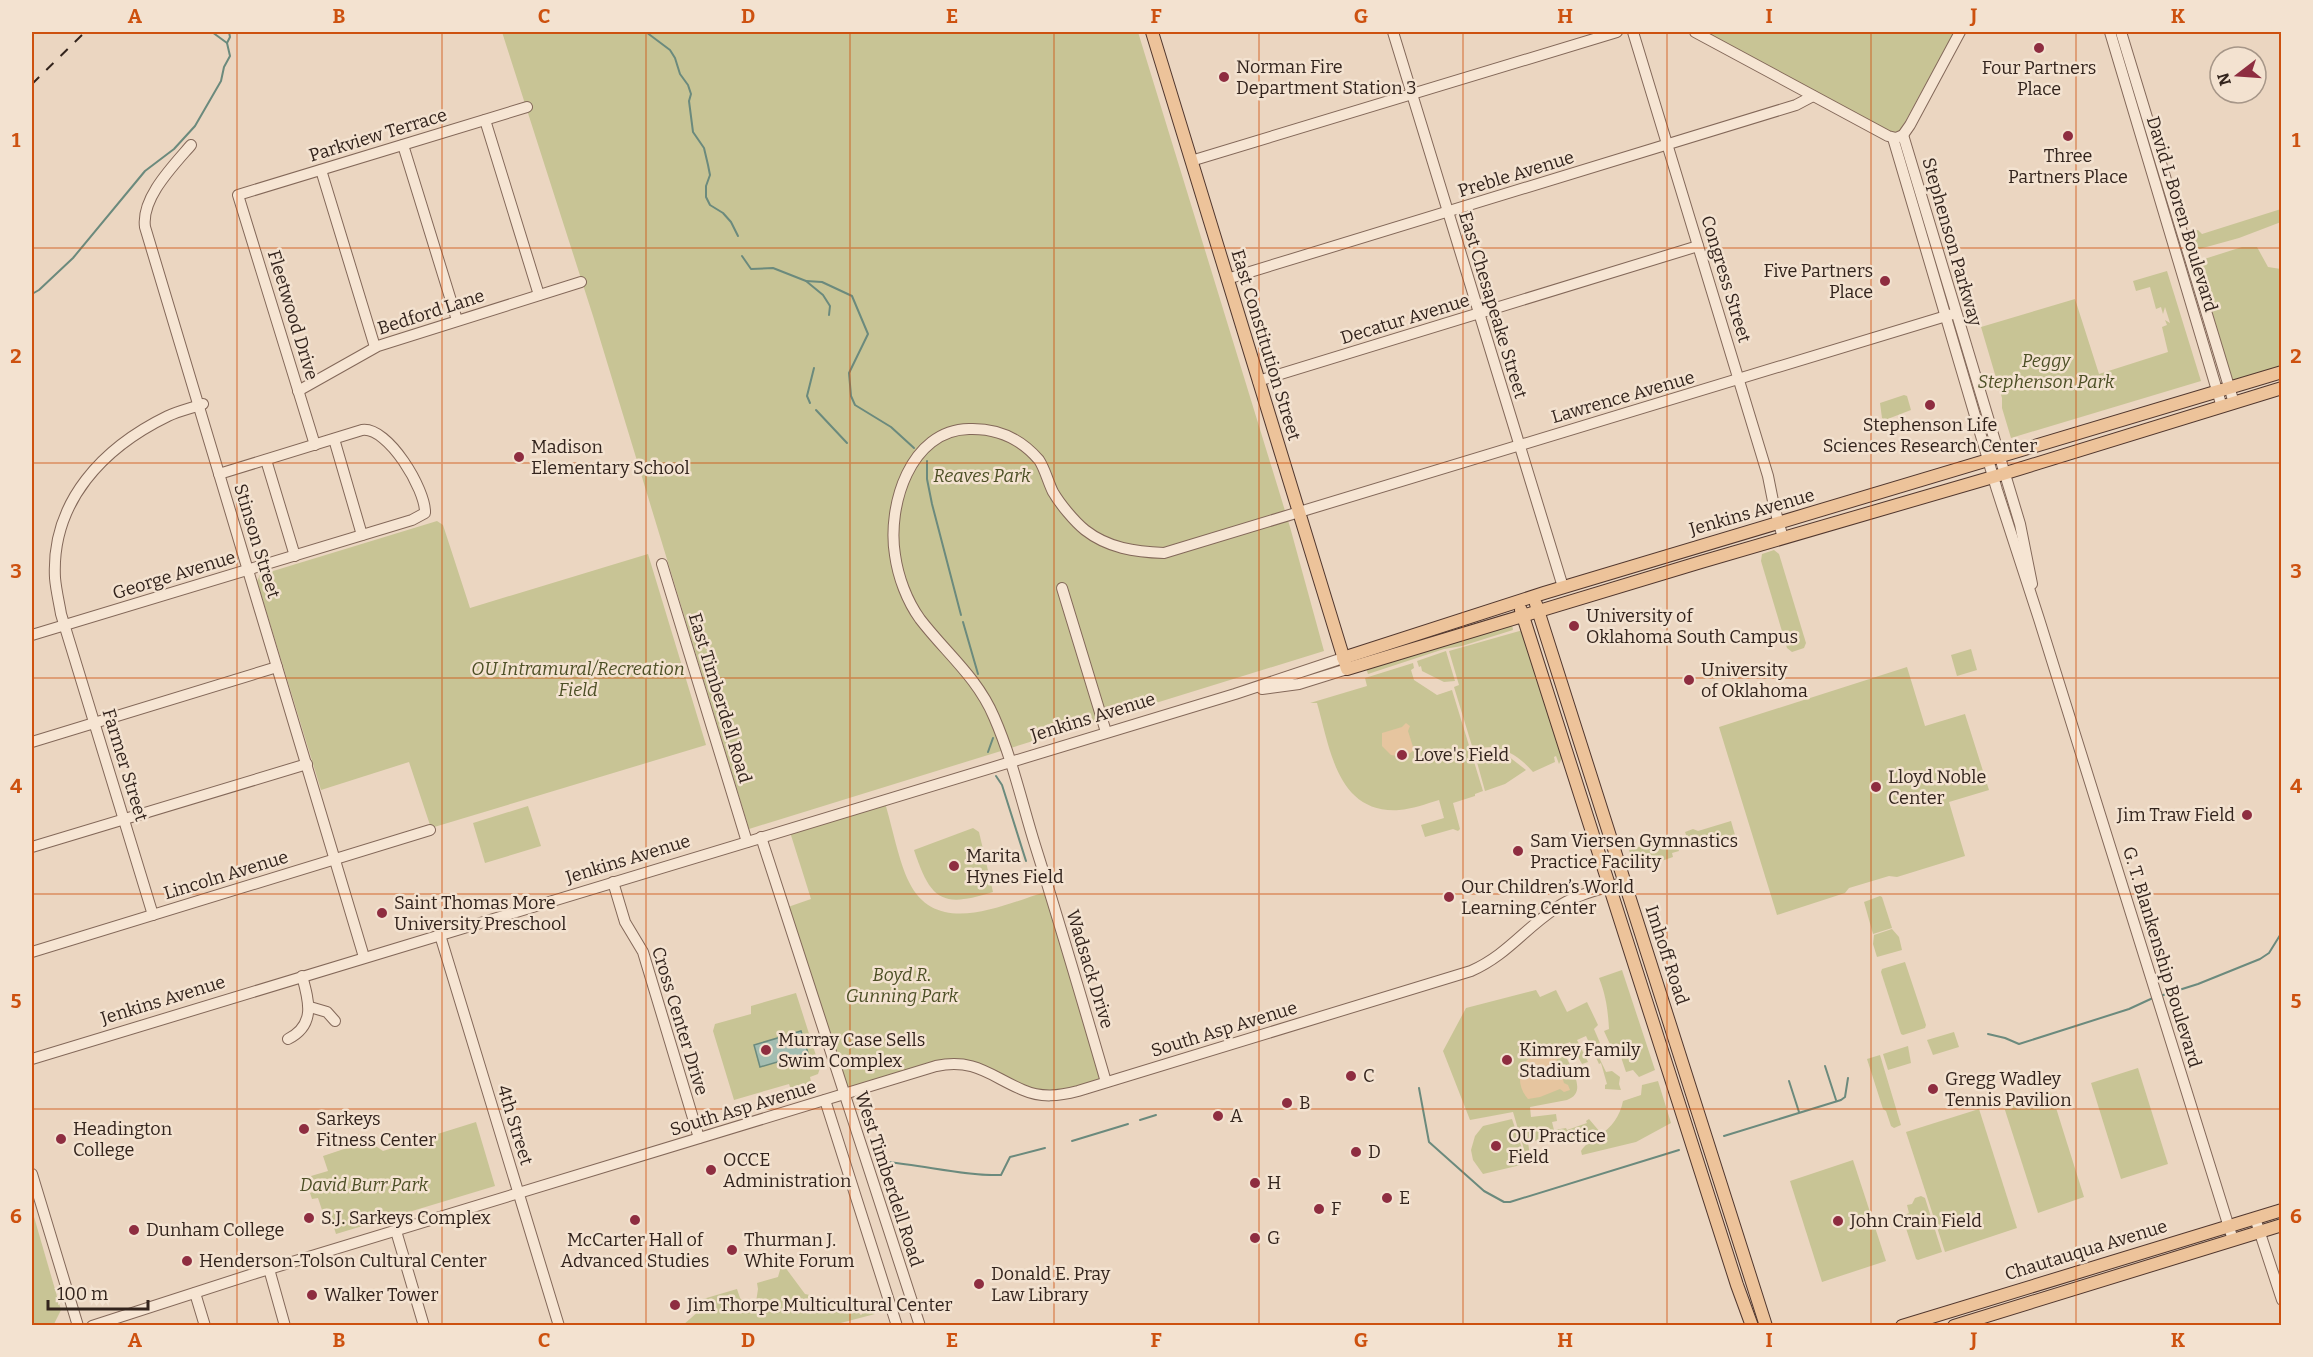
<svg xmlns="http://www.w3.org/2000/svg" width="2313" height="1357" font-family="Bitter,serif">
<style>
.green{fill:#c8c495}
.sand{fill:#e6c59f}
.water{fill:#a3bdb1;stroke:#6b8a7d;stroke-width:1.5}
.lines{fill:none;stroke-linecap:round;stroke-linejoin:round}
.stream{stroke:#6b8a7d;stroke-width:2}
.minor-casing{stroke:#836859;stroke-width:12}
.major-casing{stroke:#51372e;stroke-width:14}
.minor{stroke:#f6e5d3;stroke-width:10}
.major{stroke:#edc39a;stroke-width:12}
.rail{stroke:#33241d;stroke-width:2;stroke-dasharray:10 10;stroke-linecap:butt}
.grid{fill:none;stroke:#cd510f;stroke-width:1.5;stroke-opacity:0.55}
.poi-dot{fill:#8e2d40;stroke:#f3e2d0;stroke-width:2}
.labels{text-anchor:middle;stroke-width:5;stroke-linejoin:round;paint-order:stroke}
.poi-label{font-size:18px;fill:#33241d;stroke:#f3e2d0;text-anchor:start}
.street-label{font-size:18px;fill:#33241d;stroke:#f3e2d0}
.park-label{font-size:18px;font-style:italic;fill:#4c4f25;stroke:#f3e2d0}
.neatline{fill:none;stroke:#cd510f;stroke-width:2}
.grid-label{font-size:20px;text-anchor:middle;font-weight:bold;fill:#cd510f}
</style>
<rect width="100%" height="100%" fill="#ebd6c1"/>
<g class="green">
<path d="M502,32H1138L1290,527L1324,651L749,829L593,316Z"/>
<path d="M1704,32H1954L1900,131L1891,133Z"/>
<path d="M2281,209V222L2239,238L2192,251L2188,236L2192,231L2198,230L2202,234Z"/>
<path d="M2242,247H2257L2268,267L2281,269V367L2232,383L2198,261Z"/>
<path d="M2167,271L2201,381L2011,438L2002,408V398L1981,327L2075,299L2099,374L2168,352L2162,327L2167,325L2165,320L2170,323L2165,307L2163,314L2161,307L2156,309L2150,287L2136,291L2133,281Z"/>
<path d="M1904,395L1907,396L1911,410L1885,420L1882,418L1880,403Z"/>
<path d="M437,521L443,525L470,608L648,554L706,745L431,828L409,762L321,790L257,581L260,575Z"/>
<path d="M1774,550L1779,554L1806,643L1804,648L1792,652L1787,648L1761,561L1762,554Z"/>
<path d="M1512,624L1513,630L1462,646L1444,649L1368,674L1366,668Z"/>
<path d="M1523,630L1562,758L1559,764L1556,756L1554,757L1555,762L1533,772C1522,759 1508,749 1491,747C1483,747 1478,750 1472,746L1454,687L1459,685L1449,651Z"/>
<path d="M1971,649L1977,670L1957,676L1951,655Z"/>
<path d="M1446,651L1455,681L1444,682L1422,671L1421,666L1419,667L1417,661Z"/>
<path d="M1413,663L1414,668L1411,670L1414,680L1437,695L1452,690L1483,791L1475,794V796L1453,803L1460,829L1458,831L1453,829L1425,837L1421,825L1444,818L1439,800C1426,804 1412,809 1399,810C1337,814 1330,748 1317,703H1310L1367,686L1365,678Z"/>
<path d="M1907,667L1925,726L1965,714L1989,790L1949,802L1965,856L1897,877L1889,876L1849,888L1845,893L1777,915L1719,727Z"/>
<path d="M1487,751L1508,756L1526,770L1505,784L1485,791L1475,755L1477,752Z"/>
<path d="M885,803C892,826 899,862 909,882C936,938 1003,905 1045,892L1102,1080L1070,1090L1043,1092L955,1060L849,1087L846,1085L788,907L811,899L790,832Z"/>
<path d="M528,806L541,846L485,863L473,823Z"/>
<path d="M1731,821L1735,835L1705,844L1700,850L1698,846L1691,848L1685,832L1693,829L1698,831Z"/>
<path d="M973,828L979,832L993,892C942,908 931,901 914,850Z"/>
<path d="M1674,836L1679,851L1672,853L1673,857L1635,870L1629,850Z"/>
<path d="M1880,896L1882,897L1892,928L1873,934L1864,902Z"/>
<path d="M1892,929L1899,937L1902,950L1877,957L1873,944L1874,935Z"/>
<path d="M1905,962L1926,1025L1925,1028L1903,1035L1901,1034L1881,972L1882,969Z"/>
<path d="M1622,970L1655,1070L1639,1077L1633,1070L1626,1072L1620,1054L1614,1053L1604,1031L1609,1029C1608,1011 1606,995 1599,978Z"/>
<path d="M1536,990L1540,997L1556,990L1567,1012L1587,1002L1598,1025L1594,1029L1600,1043L1594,1047L1606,1072L1612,1071L1620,1077L1619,1084L1621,1090L1605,1089V1085L1607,1084L1601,1063L1599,1064L1586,1036L1577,1040L1588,1062L1582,1064L1570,1042L1561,1046C1566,1061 1591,1092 1567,1100L1530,1107L1531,1117L1556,1114L1557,1121L1552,1122L1554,1130L1566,1128L1567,1130L1587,1123L1586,1121L1589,1119L1600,1132L1588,1138L1579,1135L1575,1143H1572L1569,1134L1528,1142L1530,1156H1535L1536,1158L1529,1160L1526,1156L1513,1112L1470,1120L1443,1051L1466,1008Z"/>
<path d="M796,993L820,1068L818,1074L810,1077L812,1086L792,1093L789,1084L734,1100L713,1031L715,1024L751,1014V1006Z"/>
<path d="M1954,1032L1959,1047L1933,1055L1927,1040Z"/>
<path d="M1908,1046L1911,1063L1888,1070L1883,1054Z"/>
<path d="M1880,1055L1901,1125L1894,1128L1891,1126L1886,1111L1883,1109L1867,1059Z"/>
<path d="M2138,1068L2168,1164L2121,1179L2091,1083Z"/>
<path d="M1658,1081L1671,1123L1636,1142L1582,1155L1581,1151C1586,1143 1591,1142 1599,1136C1612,1127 1620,1116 1623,1101L1641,1095L1642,1085Z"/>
<path d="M2051,1092L2084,1197L2038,1213L2004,1107Z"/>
<path d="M1979,1109L2017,1228L1945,1252L1906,1132Z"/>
<path d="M1512,1119L1525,1157V1164L1483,1174L1473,1160L1471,1150L1475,1136L1483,1126Z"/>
<path d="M476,1122L495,1186L336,1234L331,1218L324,1216L318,1198L312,1199L310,1193L316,1191L311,1176L328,1171L323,1156L353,1146L358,1134L383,1151Z"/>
<path d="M1853,1160L1886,1261L1822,1282L1790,1181Z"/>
<path d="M1921,1196L1925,1198L1942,1252L1918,1260L1916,1259L1902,1216L1909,1213L1907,1205L1912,1204L1915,1198Z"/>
<path d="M32,1210L61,1310L54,1324L32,1325Z"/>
<path d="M782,1263L805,1294L850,1304L861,1315L865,1311L875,1314L833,1325H683L699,1311L703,1299L737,1289L740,1298L746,1305L756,1302L758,1289L757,1283L778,1277Z"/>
</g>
<g class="sand">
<path d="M1406,723L1410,726L1408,731L1414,750L1405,757L1391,755L1382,746V733L1402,727Z"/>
<path d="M1544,1050H1554L1564,1083L1568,1085L1570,1090L1564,1092L1560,1089L1540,1097L1528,1099C1512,1081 1521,1056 1544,1050Z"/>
</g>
<path class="water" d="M801,1031L808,1053L760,1067L754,1045Z"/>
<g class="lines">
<g class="stream">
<path d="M212,32L227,43"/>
<path d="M646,32L670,50L675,58L680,74L688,85L691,94L689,101L693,132L704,148L708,165L710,175L706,186V197L710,205L723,213L731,222L738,236"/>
<path d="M227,43L230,37L229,32"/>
<path d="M742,256L751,269L773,268L806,281L823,295L830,306L829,315"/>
<path d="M806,281L822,282L852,296L868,334L849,373L851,396L855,405L891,427L914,448"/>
<path d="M32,294L39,290L73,258L145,171L174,149L195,126L221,81L224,67L230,56L227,43"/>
<path d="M810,403L807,396L814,368"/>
<path d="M816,410L847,443"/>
<path d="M927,461V479L932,504L961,615"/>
<path d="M963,622L978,674"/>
<path d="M988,752L993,738"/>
<path d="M996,776L1002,785L1026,861"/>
<path d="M2160,996L2198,984L2260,959L2269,953L2282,932"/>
<path d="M1988,1034L2005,1038L2019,1044L2129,1009L2155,997"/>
<path d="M1825,1066L1836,1100"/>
<path d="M1789,1081L1799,1112"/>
<path d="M1419,1088L1429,1142L1484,1191L1504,1202H1510L1679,1150"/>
<path d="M1140,1120L1156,1115"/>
<path d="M1724,1136L1841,1100L1845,1097L1848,1078"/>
<path d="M1072,1141L1128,1124"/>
<path d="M886,1162C924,1165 964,1176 1001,1175L1010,1157L1045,1148"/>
</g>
<defs>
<g id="minor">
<path d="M1393,32L1563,587"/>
<path d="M1633,32L1768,476L1774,506L1783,538"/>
<path d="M1695,32L1888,136L1896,138L1903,135L1910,125L1960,32"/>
<path d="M2110,32L2222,407"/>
<path d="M2121,32L2234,403"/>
<path d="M485,120L539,295"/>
<path d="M1903,135L2020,524L2032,584"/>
<path d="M1893,138L1997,490L2039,619L2233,1240"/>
<path d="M191,145C173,166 141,198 145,227L364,957"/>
<path d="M403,145L457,320"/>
<path d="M1191,161L1617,32"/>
<path d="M321,170L375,347"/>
<path d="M1227,279L1796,105L1813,96"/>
<path d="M1258,381L1698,246"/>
<path d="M298,391L378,346L581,282"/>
<path d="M334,439L362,535"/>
<path d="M315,445L238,195L527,107"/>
<path d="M266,460L295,556"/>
<path d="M662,564L747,842"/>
<path d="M1062,588L1106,732"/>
<path d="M32,635L412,520L425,513C426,490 388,426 362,430L219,474"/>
<path d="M1262,689L1299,684L1347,669"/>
<path d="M32,742L277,667"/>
<path d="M761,837L920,1326"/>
<path d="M32,847L307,764"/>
<path d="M613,882L625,922L643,952L699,1138"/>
<path d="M153,915L61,614C59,602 56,590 55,578C51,501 104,447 168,416C179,411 192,408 203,404"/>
<path d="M440,935L559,1326"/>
<path d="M32,952L430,830"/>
<path d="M310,1007L327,1012L335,1021"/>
<path d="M288,1039C316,1025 309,1001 302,976"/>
<path d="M32,1059L1235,694L1343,658"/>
<path d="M1106,1082C1083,1003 1060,924 1035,845C1022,803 1012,758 994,717C977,677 946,653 920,619C907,601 898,577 895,555C887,506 910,430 969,429C997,428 1021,439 1039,460C1045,469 1048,482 1053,492C1060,504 1074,521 1085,530C1108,548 1135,552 1164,553L1956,313"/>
<path d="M825,1100L897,1326"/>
<path d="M32,1174L78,1326"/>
<path d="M2257,1224L2282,1300"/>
<path d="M396,1231L424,1326"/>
<path d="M269,1269L285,1326"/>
<path d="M195,1293L205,1326"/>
<path d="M92,1326L256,1273L936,1066C975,1058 990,1076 1023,1090C1041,1098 1059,1096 1078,1091L1471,971C1507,955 1524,929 1556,908C1576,894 1602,889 1625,882"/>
</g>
<g id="major">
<path d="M1152,32L1347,669L1701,562L1993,477L2282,388"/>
<path d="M1536,604L1766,1326"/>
<path d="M1521,610L1737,1285L1752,1326"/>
<path d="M1343,658L1544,593L2282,372"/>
<path d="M1902,1326L2282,1210"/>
<path d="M1954,1326L2282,1225"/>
</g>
</defs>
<use href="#minor" class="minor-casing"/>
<use href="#major" class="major-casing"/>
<use href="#minor" class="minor"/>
<use href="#major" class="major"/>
<path class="rail" d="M32,84L85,32"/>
</g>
<path class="grid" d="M237,32V1326M442,32V1326M646,32V1326M850,32V1326M1054,32V1326M1259,32V1326M1463,32V1326M1667,32V1326M1871,32V1326M2076,32V1326M32,248H2282M32,463H2282M32,678H2282M32,894H2282M32,1109H2282"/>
<g class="poi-dot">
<circle cx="2039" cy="48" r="6"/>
<circle cx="1224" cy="77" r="6"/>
<circle cx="2068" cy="136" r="6"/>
<circle cx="1885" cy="281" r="6"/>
<circle cx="1930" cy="405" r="6"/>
<circle cx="519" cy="457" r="6"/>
<circle cx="1574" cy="626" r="6"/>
<circle cx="1689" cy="680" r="6"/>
<circle cx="1402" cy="755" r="6"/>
<circle cx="1876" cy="787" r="6"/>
<circle cx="2247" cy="815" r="6"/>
<circle cx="1518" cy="851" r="6"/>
<circle cx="954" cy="866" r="6"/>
<circle cx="1449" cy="897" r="6"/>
<circle cx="382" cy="913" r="6"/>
<circle cx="766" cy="1050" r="6"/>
<circle cx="1507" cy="1060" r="6"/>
<circle cx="1351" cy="1076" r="6"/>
<circle cx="1933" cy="1089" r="6"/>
<circle cx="1287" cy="1103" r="6"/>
<circle cx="1218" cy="1116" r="6"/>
<circle cx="304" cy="1129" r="6"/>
<circle cx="61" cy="1139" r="6"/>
<circle cx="1496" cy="1146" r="6"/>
<circle cx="1356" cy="1152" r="6"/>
<circle cx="711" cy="1170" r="6"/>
<circle cx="1255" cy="1183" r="6"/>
<circle cx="1387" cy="1198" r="6"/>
<circle cx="1319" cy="1209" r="6"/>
<circle cx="309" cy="1218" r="6"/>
<circle cx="635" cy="1220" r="6"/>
<circle cx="1838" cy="1221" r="6"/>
<circle cx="134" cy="1230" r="6"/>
<circle cx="1255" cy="1238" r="6"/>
<circle cx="732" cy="1250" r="6"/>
<circle cx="187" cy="1261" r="6"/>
<circle cx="979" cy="1284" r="6"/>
<circle cx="312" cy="1295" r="6"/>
<circle cx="675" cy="1305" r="6"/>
</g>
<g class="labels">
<g class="poi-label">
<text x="1236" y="73">Norman Fire<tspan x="1236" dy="21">Department Station 3</tspan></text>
<text x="2039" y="74" text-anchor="middle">Four Partners<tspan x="2039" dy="21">Place</tspan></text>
<text x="2068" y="162" text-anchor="middle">Three<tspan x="2068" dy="21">Partners Place</tspan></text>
<text x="1873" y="277" text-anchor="end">Five Partners<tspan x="1873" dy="21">Place</tspan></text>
<text x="1930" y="431" text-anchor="middle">Stephenson Life<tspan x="1930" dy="21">Sciences Research Center</tspan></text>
<text x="531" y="453">Madison<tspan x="531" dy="21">Elementary School</tspan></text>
<text x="1586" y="622">University of<tspan x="1586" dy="21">Oklahoma South Campus</tspan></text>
<text x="1701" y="676">University<tspan x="1701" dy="21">of Oklahoma</tspan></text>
<text x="1414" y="761">Love's Field</text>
<text x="1888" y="783">Lloyd Noble<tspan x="1888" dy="21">Center</tspan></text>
<text x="2235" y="821" text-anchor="end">Jim Traw Field</text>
<text x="1530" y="847">Sam Viersen Gymnastics<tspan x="1530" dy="21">Practice Facility</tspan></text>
<text x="966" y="862">Marita<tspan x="966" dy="21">Hynes Field</tspan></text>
<text x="1461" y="893">Our Children’s World<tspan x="1461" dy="21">Learning Center</tspan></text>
<text x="394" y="909">Saint Thomas More<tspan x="394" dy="21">University Preschool</tspan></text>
<text x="778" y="1046">Murray Case Sells<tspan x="778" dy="21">Swim Complex</tspan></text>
<text x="1519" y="1056">Kimrey Family<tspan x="1519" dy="21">Stadium</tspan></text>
<text x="1363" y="1082">C</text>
<text x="1945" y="1085">Gregg Wadley<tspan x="1945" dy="21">Tennis Pavilion</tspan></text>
<text x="1299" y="1109">B</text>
<text x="1230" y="1122">A</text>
<text x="316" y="1125">Sarkeys<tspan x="316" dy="21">Fitness Center</tspan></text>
<text x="73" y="1135">Headington<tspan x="73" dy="21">College</tspan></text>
<text x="1508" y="1142">OU Practice<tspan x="1508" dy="21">Field</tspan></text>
<text x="1368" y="1158">D</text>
<text x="723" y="1166">OCCE<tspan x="723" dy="21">Administration</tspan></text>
<text x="1267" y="1189">H</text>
<text x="1399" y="1204">E</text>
<text x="1331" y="1215">F</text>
<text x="321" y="1224">S.J. Sarkeys Complex</text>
<text x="1850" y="1227">John Crain Field</text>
<text x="146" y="1236">Dunham College</text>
<text x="1267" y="1244">G</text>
<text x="635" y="1246" text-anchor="middle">McCarter Hall of<tspan x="635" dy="21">Advanced Studies</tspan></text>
<text x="744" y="1246">Thurman J.<tspan x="744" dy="21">White Forum</tspan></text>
<text x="199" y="1267">Henderson-Tolson Cultural Center</text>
<text x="991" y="1280">Donald E. Pray<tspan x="991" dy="21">Law Library</tspan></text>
<text x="324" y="1301">Walker Tower</text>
<text x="687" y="1311">Jim Thorpe Multicultural Center</text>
</g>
<g class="street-label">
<text transform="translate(378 135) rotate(-17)" y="6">Parkview Terrace</text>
<text transform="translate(1516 174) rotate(-17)" y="6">Preble Avenue</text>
<text transform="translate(2182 214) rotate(73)" y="6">David L Boren Boulevard</text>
<text transform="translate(1952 242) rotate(74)" y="6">Stephenson Parkway</text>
<text transform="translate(1726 279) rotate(73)" y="6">Congress Street</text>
<text transform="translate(1493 305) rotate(73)" y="6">East Chesapeake Street</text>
<text transform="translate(431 312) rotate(-18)" y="6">Bedford Lane</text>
<text transform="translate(293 315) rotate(73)" y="6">Fleetwood Drive</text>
<text transform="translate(1405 319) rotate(-17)" y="6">Decatur Avenue</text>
<text transform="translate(1266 345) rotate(73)" y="6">East Constitution Street</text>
<text transform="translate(1623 397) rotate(-16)" y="6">Lawrence Avenue</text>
<text transform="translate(1752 512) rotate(-16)" y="6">Jenkins Avenue</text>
<text transform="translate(257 541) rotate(73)" y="6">Stinson Street</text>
<text transform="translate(174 575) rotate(-17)" y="6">George Avenue</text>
<text transform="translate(720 698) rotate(73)" y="6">East Timberdell Road</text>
<text transform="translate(1093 717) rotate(-17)" y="6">Jenkins Avenue</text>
<text transform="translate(125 765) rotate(73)" y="6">Farmer Street</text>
<text transform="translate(628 859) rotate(-17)" y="6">Jenkins Avenue</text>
<text transform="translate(226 875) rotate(-17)" y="6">Lincoln Avenue</text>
<text transform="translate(1667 955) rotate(72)" y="6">Imhoff Road</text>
<text transform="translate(2162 957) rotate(73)" y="6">G. T. Blankenship Boulevard</text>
<text transform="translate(1090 969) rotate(73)" y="6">Wadsack Drive</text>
<text transform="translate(163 1000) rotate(-17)" y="6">Jenkins Avenue</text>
<text transform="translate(680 1021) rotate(73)" y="6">Cross Center Drive</text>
<text transform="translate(1224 1029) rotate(-17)" y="6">South Asp Avenue</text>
<text transform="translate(743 1108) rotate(-17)" y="6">South Asp Avenue</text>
<text transform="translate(515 1125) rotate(73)" y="6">4th Street</text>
<text transform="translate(889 1179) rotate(72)" y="6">West Timberdell Road</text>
<text transform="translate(2086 1250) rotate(-17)" y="6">Chautauqua Avenue</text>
</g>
<g class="park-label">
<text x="2046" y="367">Peggy<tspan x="2046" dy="21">Stephenson Park</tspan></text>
<text x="982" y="482">Reaves Park</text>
<text x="578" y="675">OU Intramural/Recreation<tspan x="578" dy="21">Field</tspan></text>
<text x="902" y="981">Boyd R.<tspan x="902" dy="21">Gunning Park</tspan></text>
<text x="364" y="1191">David Burr Park</text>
</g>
</g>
<rect width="2313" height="1357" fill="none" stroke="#f3e2d0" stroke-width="66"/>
<g transform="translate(2238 75) rotate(253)"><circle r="28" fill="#f3e2d0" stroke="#a69688" stroke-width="1.5"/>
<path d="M0-4.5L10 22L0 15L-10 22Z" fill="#8e2d40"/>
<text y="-9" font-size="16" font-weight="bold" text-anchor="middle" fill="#33241d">N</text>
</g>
<path d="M48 1300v9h100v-9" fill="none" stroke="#33241d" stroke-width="3"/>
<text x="57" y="1300" font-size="18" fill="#33241d" stroke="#f3e2d0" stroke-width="4.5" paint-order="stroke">100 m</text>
<rect x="33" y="33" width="2247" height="1291" class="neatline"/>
<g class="grid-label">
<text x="135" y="23">A</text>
<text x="339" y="23">B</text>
<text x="544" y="23">C</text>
<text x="748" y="23">D</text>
<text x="952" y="23">E</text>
<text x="1156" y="23">F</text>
<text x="1361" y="23">G</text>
<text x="1565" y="23">H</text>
<text x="1769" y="23">I</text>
<text x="1974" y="23">J</text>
<text x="2178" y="23">K</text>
<text x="16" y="147">1</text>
<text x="2296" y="147">1</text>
<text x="16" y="363">2</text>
<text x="2296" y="363">2</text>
<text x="16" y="578">3</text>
<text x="2296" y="578">3</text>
<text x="16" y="793">4</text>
<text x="2296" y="793">4</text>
<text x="16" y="1008">5</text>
<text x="2296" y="1008">5</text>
<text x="16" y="1223">6</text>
<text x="2296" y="1223">6</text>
<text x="135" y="1347">A</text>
<text x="339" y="1347">B</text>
<text x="544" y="1347">C</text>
<text x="748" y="1347">D</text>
<text x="952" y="1347">E</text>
<text x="1156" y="1347">F</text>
<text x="1361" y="1347">G</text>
<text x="1565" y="1347">H</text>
<text x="1769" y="1347">I</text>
<text x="1974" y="1347">J</text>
<text x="2178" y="1347">K</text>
</g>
</svg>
